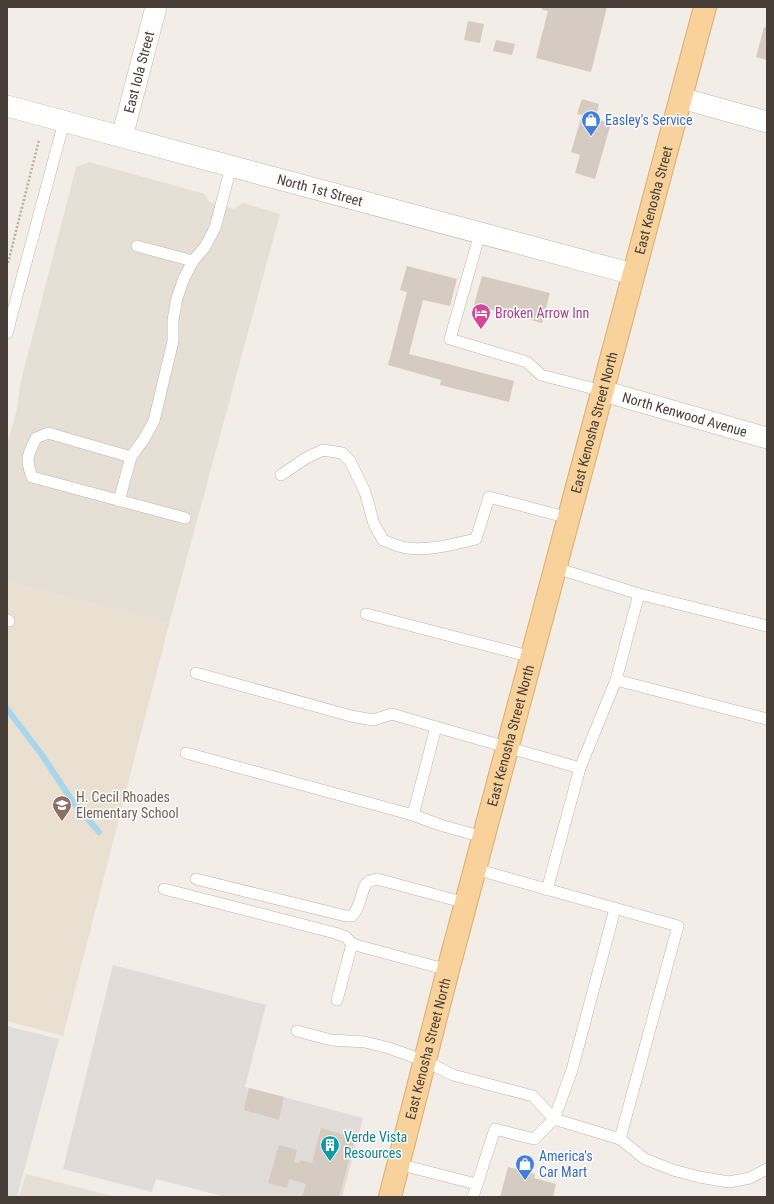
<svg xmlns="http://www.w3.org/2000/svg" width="774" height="1204" font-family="'Roboto Condensed',sans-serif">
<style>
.residential{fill:#e6dfd5}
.industrial{fill:#e1dcd8}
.education{fill:#eae0d1}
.parking{fill:#e0dedb}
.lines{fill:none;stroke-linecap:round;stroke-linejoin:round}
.stream{stroke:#a7d7eb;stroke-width:6}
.building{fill:#d6cbc0}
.service-casing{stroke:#bdb4aa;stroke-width:12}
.minor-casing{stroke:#bdb4aa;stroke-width:22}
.primary-casing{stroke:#dcad6b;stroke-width:24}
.path{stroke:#beae9c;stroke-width:2.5;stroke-dasharray:2 2;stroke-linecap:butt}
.service{stroke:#fff;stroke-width:11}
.minor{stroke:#fff;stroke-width:21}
.primary{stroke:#f8d29a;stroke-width:22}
.labels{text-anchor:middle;stroke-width:3;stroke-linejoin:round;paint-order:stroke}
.street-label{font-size:14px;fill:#453d36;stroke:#fff}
.shop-label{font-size:14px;fill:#366cbe;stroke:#fff;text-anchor:start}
.hotel-label{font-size:14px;fill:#b23c85;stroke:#fff;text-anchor:start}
.education-label{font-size:14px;fill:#785e54;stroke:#fff;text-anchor:start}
.culture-label{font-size:14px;fill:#0d838f;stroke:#fff;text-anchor:start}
</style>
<rect width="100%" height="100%" fill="#f2ede7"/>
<g class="residential">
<path d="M89,162L205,194L209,202L234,209L243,203L280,214L169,624L7,582V445L17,409L20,385L76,167Z"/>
<path d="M26,1174L116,1197H19Z"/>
</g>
<path class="industrial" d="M113,965L266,1005L245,1087L363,1118L342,1197H226L156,1179L152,1192L63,1169Z"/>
<path class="education" d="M7,582L169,624L63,1036L7,1021Z"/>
<path class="parking" d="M7,1026L59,1039L17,1197H7Z"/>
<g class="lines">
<path class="stream" d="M7,709L42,755L73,802L99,832"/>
</g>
<g class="building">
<path d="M542,7H607L591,72L536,58L548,11L542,10Z"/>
<path d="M468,21L484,24L480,43L464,40Z"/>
<path d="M764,27L767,28V60L756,57Z"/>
<path d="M496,40L515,44L512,55L493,51Z"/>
<path d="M582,99L599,104L595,119L611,123L595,179L575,173L580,155L571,152L582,115L577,114Z"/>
<path d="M407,266L457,279L450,306L423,300L409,354L514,381L509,402L440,385L441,380L388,365L407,292L400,290Z"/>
<path d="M482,276L550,293L542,323L474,305Z"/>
<path d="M249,1088L284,1097L279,1120L244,1110Z"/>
<path d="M321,1128L355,1138L339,1197H302L306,1184L289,1179L287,1188L268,1183L279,1145L297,1150L294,1162L299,1163L300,1160L312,1163Z"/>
<path d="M508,1167L535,1174L534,1178L556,1184L553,1197H500Z"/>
</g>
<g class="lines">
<defs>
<g id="service">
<path d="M480,233L450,339L527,362L541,375L603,391"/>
<path d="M137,246L193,261"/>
<path d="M7,333L64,122"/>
<path d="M131,457L144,439L154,421L173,341V320L177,298L184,278L193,261L205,247L215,228L231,167"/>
<path d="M281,475L306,458L323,450L342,453L350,461L365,492L374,524L383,540C390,543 399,547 407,548C430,551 454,544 476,539L489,497L569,518"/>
<path d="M119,501L131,457L48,433L36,438C28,455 25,458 32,477L185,518"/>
<path d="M556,568L639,594L767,626"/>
<path d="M639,594L616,680L767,719"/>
<path d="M366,614L532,657"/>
<path d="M7,620L9,621"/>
<path d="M196,673L351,716L373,720L392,714L436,727"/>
<path d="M186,753L413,815L440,825L483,837"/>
<path d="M413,815L436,727L580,768"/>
<path d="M475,869L678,926L620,1139"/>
<path d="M196,879L346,916H352C362,906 361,887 368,882C370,880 374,880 377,879L466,903"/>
<path d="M164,889L335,933L346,937L352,944L448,970"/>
<path d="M547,890L580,768L616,680"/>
<path d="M337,1000L352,944"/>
<path d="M297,1031L331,1040L365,1042L389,1048L425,1061L453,1075L533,1096L554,1119L620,1139L645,1159L673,1170L699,1177L729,1182L750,1178L767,1169"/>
<path d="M398,1164L476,1184"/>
<path d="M473,1197L495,1129L534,1139L554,1119L572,1070L615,909"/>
</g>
<g id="minor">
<path d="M681,98L767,122"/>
<path id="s1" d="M7,106L633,274"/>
<path id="s2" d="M122,137L156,7"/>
<path id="s3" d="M603,391L767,438"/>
</g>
<g id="primary">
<path id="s4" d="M390,1197L448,970L705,7"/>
</g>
</defs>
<use href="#service" class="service-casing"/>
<use href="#minor" class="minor-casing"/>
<use href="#primary" class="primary-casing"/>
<path class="path" d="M8,263L39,140"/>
<use href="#service" class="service"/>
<use href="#minor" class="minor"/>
<use href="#primary" class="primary"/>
</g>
<defs>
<symbol id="shop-pin" viewBox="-11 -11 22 30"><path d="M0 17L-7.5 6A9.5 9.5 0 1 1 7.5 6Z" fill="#3f7fe0" stroke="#fff"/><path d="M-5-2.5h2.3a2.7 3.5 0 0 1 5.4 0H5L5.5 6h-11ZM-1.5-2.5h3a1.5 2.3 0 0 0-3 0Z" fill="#fff"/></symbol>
<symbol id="hotel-pin" viewBox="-11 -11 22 30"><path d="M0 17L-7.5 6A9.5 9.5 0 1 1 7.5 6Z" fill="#d1479c" stroke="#fff"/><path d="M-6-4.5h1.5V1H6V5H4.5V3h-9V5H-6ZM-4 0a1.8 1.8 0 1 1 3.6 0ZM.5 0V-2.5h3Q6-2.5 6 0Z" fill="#fff"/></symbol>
<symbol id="school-pin" viewBox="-11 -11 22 30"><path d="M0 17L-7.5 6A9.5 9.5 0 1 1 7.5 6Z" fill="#8d6e63" stroke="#fff"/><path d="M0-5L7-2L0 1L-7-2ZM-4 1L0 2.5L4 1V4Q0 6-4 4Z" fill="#fff"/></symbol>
<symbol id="building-pin" viewBox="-11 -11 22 30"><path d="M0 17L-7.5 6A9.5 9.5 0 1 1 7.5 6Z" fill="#0f9aa8" stroke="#fff"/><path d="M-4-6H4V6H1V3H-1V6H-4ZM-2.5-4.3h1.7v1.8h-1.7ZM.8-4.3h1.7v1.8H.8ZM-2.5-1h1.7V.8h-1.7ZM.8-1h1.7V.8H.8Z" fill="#fff"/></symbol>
</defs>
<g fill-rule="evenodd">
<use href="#shop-pin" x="580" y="109" width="22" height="30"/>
<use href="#hotel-pin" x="470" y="302" width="22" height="30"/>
<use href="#school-pin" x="51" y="794" width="22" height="30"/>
<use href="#building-pin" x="319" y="1134" width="22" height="30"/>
<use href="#shop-pin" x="514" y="1153" width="22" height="30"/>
</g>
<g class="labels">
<g class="street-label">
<text dy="5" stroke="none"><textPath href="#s2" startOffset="67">East Iola Street</textPath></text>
<text dy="5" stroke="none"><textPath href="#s1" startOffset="324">North 1st Street</textPath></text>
<text dy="5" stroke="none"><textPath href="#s4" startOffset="1031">East Kenosha Street</textPath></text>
<text dy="5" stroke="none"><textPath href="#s3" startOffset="85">North Kenwood Avenue</textPath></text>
<text dy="5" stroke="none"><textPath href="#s4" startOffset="801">East Kenosha Street North</textPath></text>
<text dy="5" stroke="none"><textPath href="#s4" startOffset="477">East Kenosha Street North</textPath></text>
<text dy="5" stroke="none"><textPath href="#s4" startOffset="153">East Kenosha Street North</textPath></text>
</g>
<g class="shop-label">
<text x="605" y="125">Easley's Service</text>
<text x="539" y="1161">America's<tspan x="539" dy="16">Car Mart</tspan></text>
</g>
<g class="hotel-label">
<text x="495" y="318">Broken Arrow Inn</text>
</g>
<g class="education-label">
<text x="76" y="802">H. Cecil Rhoades<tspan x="76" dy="16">Elementary School</tspan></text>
</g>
<g class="culture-label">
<text x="344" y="1142">Verde Vista<tspan x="344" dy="16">Resources</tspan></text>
</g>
</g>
<rect width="774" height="1204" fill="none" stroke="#453d36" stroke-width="16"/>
</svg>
